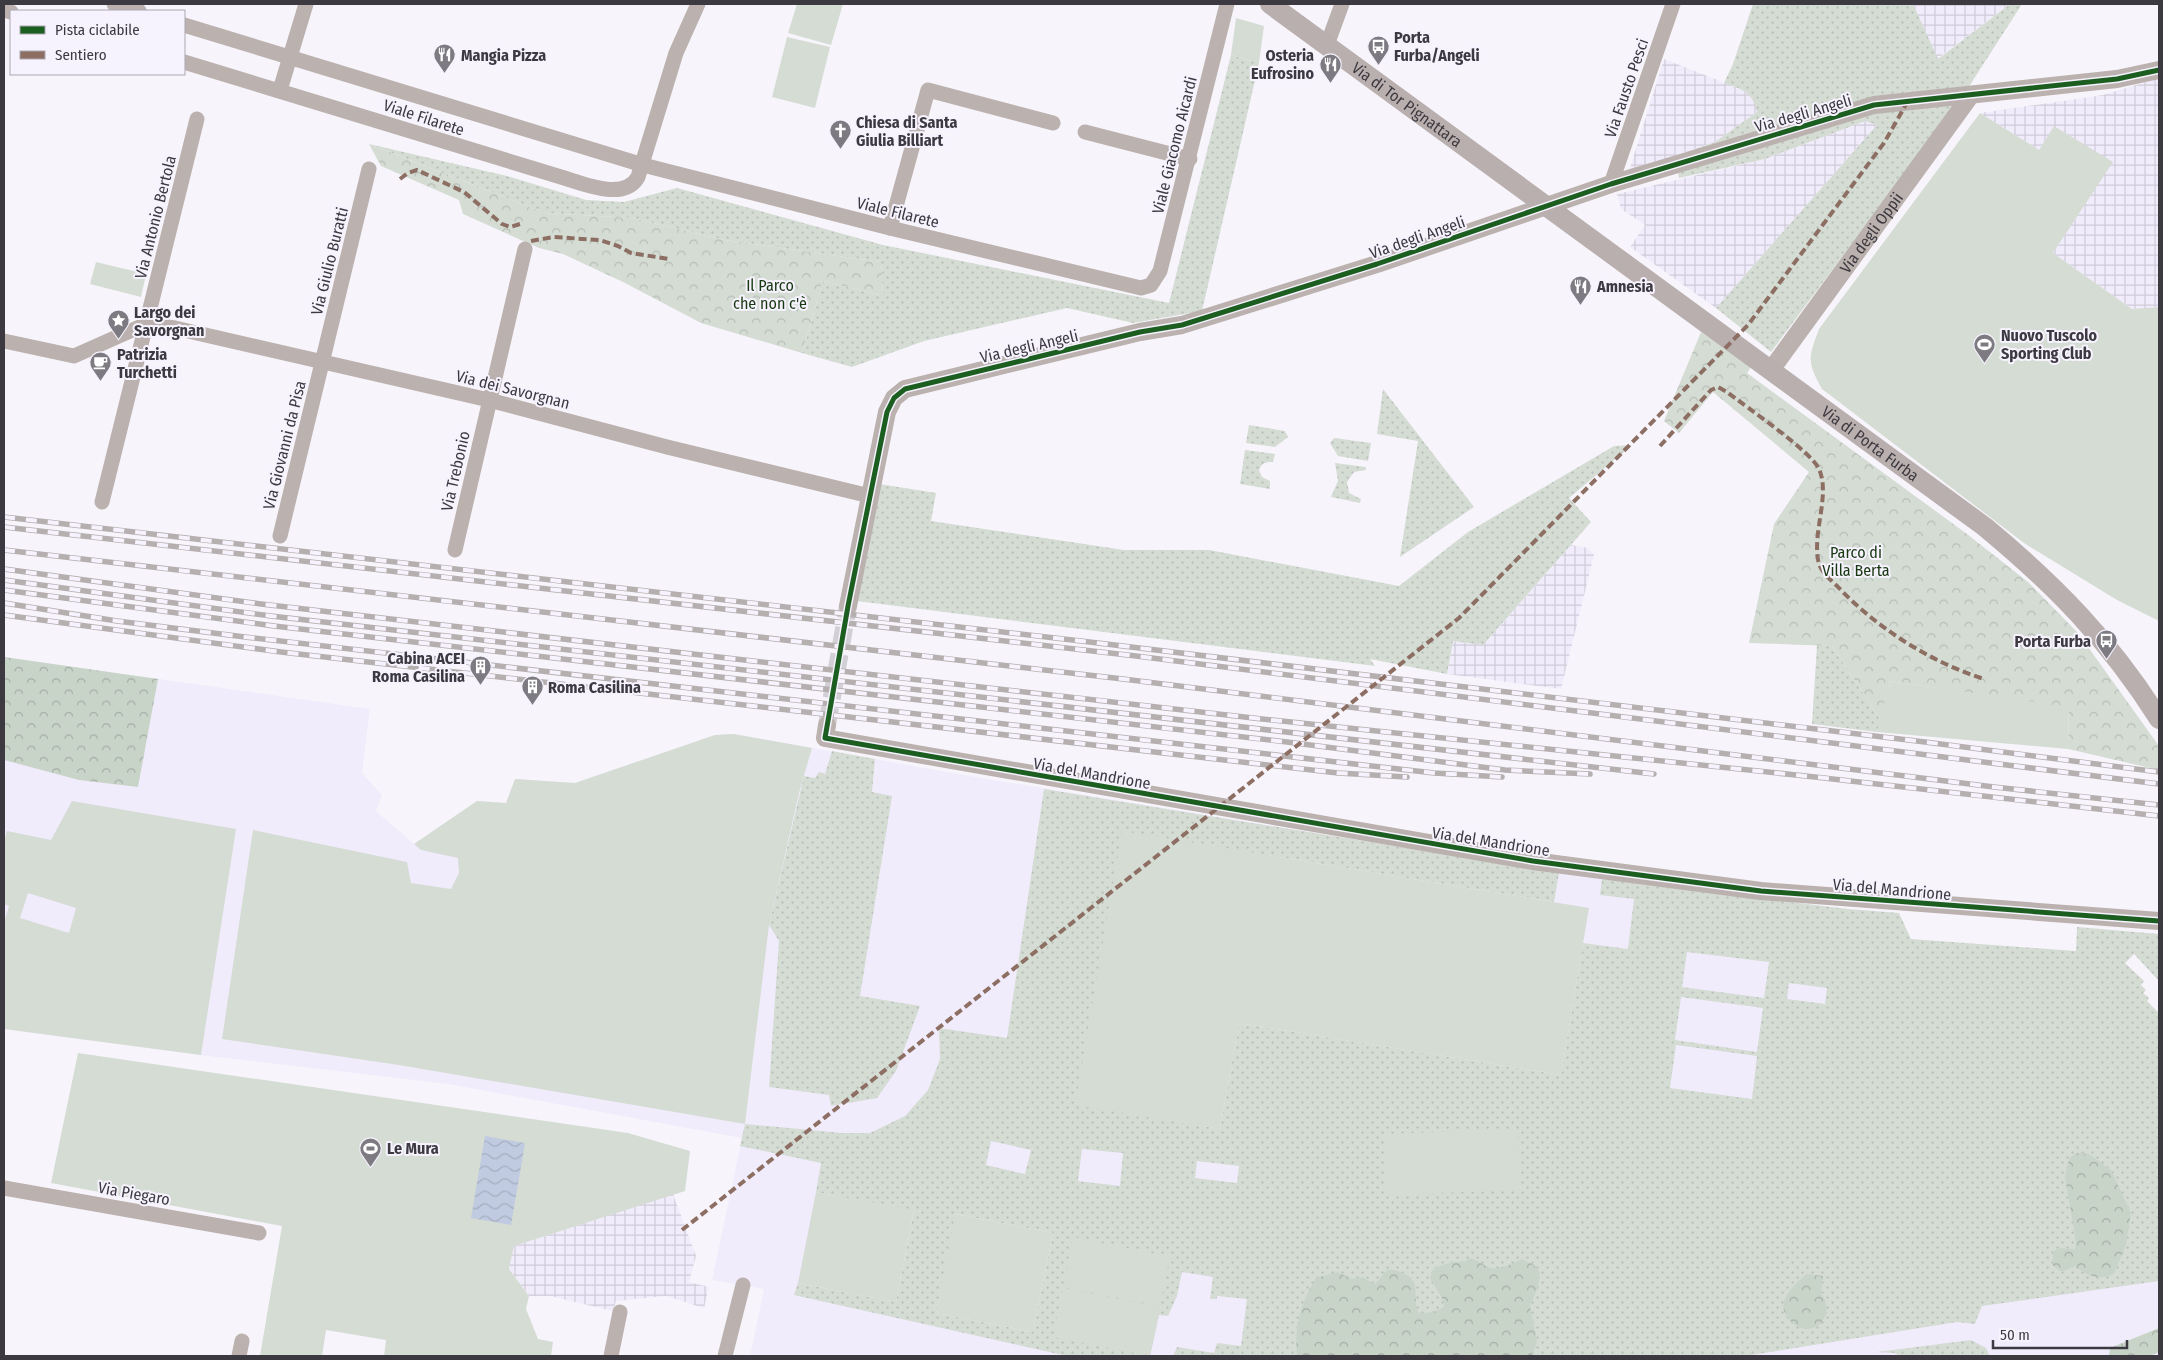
<svg xmlns="http://www.w3.org/2000/svg" width="2163" height="1360" font-family="'Fira Sans Condensed',sans-serif">
<style>
.built{fill:#f1ecfb}
.industrial{fill:url(#industrial-grid)}
.grass{fill:url(#grass-dots);fill-rule:evenodd}
.forest{fill:url(#forest-crowns)}
.park{fill:url(#park-crowns)}
.garden{fill:#d4dcd4;fill-rule:evenodd}
.water{fill:url(#water-waves)}
.lines{fill:none;stroke-linecap:round;stroke-linejoin:round}
.tertiary-tunnel{stroke:#d2d0d6;stroke-width:18;stroke-dasharray:18 9;stroke-linecap:butt}
.minor{stroke:#bbb1ae;stroke-width:15}
.tertiary{stroke:#bbb1ae;stroke-width:18}
.secondary{stroke:#b9afae;stroke-width:20}
.rail-casing{stroke:#b6afaf;stroke-width:5.5}
.rail{stroke:#f6f2fe;stroke-width:4;stroke-dasharray:11;stroke-linecap:butt}
.quiet{stroke:#8d6e63;stroke-width:4;stroke-dasharray:8 4;stroke-linecap:butt}
.cycleway-casing{stroke:#f6f2fe;stroke-width:8}
.cycleway{stroke:#1b5e20;stroke-width:5}
.labels{text-anchor:middle;stroke-width:4;stroke-linejoin:round;paint-order:stroke}
.poi-label{font-size:16px;font-weight:bold;fill:#3c3a40;stroke:#f6f2fe;text-anchor:start}
.street-label{font-size:16px;fill:#3c3a40;stroke:#f6f2fe}
.park-label{font-size:16px;fill:#183811;stroke:#f6f2fe}
</style>
<defs>
<pattern id="industrial-grid" width="8" height="8" patternUnits="userSpaceOnUse" patternTransform="scale(1.25)"><rect width="8" height="8" fill="#f1ecfb"/><path d="M0 4h8M4 0v8" fill="none" stroke="#d0cbd8"/></pattern>
<pattern id="grass-dots" width="8" height="8" patternUnits="userSpaceOnUse" patternTransform="scale(1.25)"><rect width="8" height="8" fill="#d4dcd4"/><path d="M2 2h.1M6 6h.1" fill="none" stroke="#b7beb7" stroke-width="1.8" stroke-linecap="round"/></pattern>
<pattern id="forest-crowns" width="20" height="18" patternUnits="userSpaceOnUse" patternTransform="scale(1.25)"><rect width="20" height="18" fill="#c9d4c8"/><path d="M2 6a3 3 0 1 1 6 0M12 15a3 3 0 1 1 6 0" fill="none" stroke="#a4ada4"/></pattern>
<pattern id="park-crowns" width="20" height="18" patternUnits="userSpaceOnUse" patternTransform="scale(1.25)"><rect width="20" height="18" fill="#d4dcd4"/><path d="M2 6a3 3 0 1 1 6 0M12 15a3 3 0 1 1 6 0" fill="none" stroke="#b7beb7"/></pattern>
<pattern id="water-waves" width="16" height="10" patternUnits="userSpaceOnUse" patternTransform="scale(1.25)"><rect width="16" height="10" fill="#c0cae0"/><path d="M0 5q4-4 8 0t8 0" fill="none" stroke="#a6aec1"/></pattern>
</defs>
<rect width="100%" height="100%" fill="#f7f5fb"/>
<path class="built" d="M4,657L370,709L362,773L382,795L376,811L414,844L477,801L506,803L515,779L575,783L715,735L734,734L964,775L1559,873L1674,888L2159,1071V1356H750L764,1289L712,1280L742,1138L448,1084L208,1056L4,1029Z"/>
<g class="industrial">
<path d="M1913,4H2010L1937,59Z"/>
<path d="M1664,59L1743,90L1754,99L1757,112L1715,142L1629,171Z"/>
<path d="M2159,78V307L2132,309L2053,253L2112,162L2039,150L1980,113L2103,95Z"/>
<path d="M1865,121L1877,125L1716,308L1630,247L1645,225L1621,209L1617,194L1765,159Z"/>
<path d="M1571,545L1588,548L1594,555L1561,689L1447,674L1453,641L1483,645Z"/>
<path d="M673,1194L696,1256L689,1282L709,1287L704,1308L666,1296L616,1301L613,1311L550,1296H529L509,1269L514,1246Z"/>
</g>
<g class="grass">
<path d="M1753,4H1913L1938,59L2010,4H2022L1970,85L1771,352L1716,308L1877,125L1865,121L1765,159L1679,178L1675,156L1715,142L1757,112C1752,91 1743,90 1724,83L1733,64Z"/>
<path d="M1231,55L1259,63L1202,311L1133,323L1067,308L924,341L852,367L802,353L823,281L883,296L881,262L724,240L632,218L545,213L369,144L507,176L586,200L624,202L677,188L883,245L1169,303Z"/>
<path d="M1383,389L1474,507L1400,557L1418,441L1377,434Z"/>
<path d="M1249,425L1285,431L1288,437L1275,447L1246,443Z"/>
<path d="M1334,438L1371,443L1368,461L1338,456L1330,443Z"/>
<path d="M1632,445L1569,498L1591,522L1483,645L1453,641L1447,674L1370,659L1375,666L857,601L879,484L936,493L931,521L1124,550H1209L1399,586L1468,532L1614,446Z"/>
<path d="M1245,450L1275,454L1273,462C1265,462 1262,463 1259,470L1262,477L1270,481V489L1240,484Z"/>
<path d="M1335,463L1366,467V470L1354,472L1347,482L1349,493L1361,499L1360,503L1331,497L1338,481Z"/>
<path d="M1817,645L1832,646L1881,720L1877,732L1812,724Z"/>
<path d="M832,751L875,759L872,792L892,796L860,996L920,1006L896,1071L877,1098L831,1106L829,1095L769,1087L779,941L769,925L804,776L815,778L819,772L825,774Z"/>
<path d="M1044,789L1559,873L1554,902L1267,855L1075,1104L1220,1129L1239,1023L1561,1075L1583,943L1628,949L1634,899L1600,895L1602,879L1848,909L1899,913L1911,939L2076,951L2077,927L2159,934V981L2134,954L2125,963L2144,981L2141,985L2146,990L2143,993L2149,998L2147,1001L2159,1013V1281L1982,1306L1975,1324L1957,1322L1745,1356H1173L1177,1347L1214,1353L1217,1343L1241,1346L1247,1299L1217,1296V1299H1210L1213,1277L1182,1272L1177,1296L1168,1316L1159,1315L1150,1356H1067L794,1295L798,1283L896,1302L914,1211L816,1192L821,1163L740,1146L745,1124L842,1133H870L905,1116L928,1090L940,1059L939,1028L1007,1038ZM1687,952L1769,962L1764,998L1682,987ZM1789,983L1827,988L1825,1004L1787,999ZM1681,997L1763,1008L1757,1052L1675,1040ZM1676,1045L1757,1056L1752,1099L1670,1088ZM991,1141L1031,1150L1025,1174L986,1165ZM1082,1149L1123,1153L1120,1186L1078,1181ZM1197,1161L1239,1166L1237,1183L1195,1178ZM956,1214L1053,1233L1033,1332L936,1313Z"/>
<path d="M1971,1340L1986,1348L1990,1356H1901L1894,1353L1877,1352Z"/>
</g>
<g class="forest">
<path d="M4,657L158,679L138,787L79,780L4,760Z"/>
<path d="M2076,1153L2089,1154L2111,1170L2131,1213L2126,1245L2114,1274C2098,1281 2088,1276 2075,1266L2062,1272L2053,1266V1252L2058,1248L2075,1249L2076,1242L2065,1177L2069,1159Z"/>
<path d="M1470,1258C1477,1260 1479,1262 1484,1265C1496,1273 1511,1264 1522,1259L1534,1265L1540,1273L1538,1287L1530,1306L1537,1342L1532,1356H1297C1294,1325 1300,1305 1316,1278L1337,1272L1352,1279L1362,1277L1375,1284L1387,1270C1393,1269 1396,1270 1403,1273C1422,1281 1412,1295 1418,1312C1427,1314 1437,1313 1444,1306L1442,1298L1430,1278L1434,1268L1452,1262H1464Z"/>
<path d="M1807,1274L1823,1276L1821,1293L1825,1300L1827,1313L1821,1324C1817,1326 1811,1330 1806,1329C1794,1328 1780,1314 1784,1301C1787,1291 1799,1280 1807,1274Z"/>
<path d="M2159,1328V1352L2149,1356H2109L2110,1348Z"/>
</g>
<g class="park">
<path d="M369,144L545,213L632,218L724,240L881,262L883,296L823,281L802,353L701,323L623,282L563,254L539,248L463,214L459,200L381,166Z"/>
<path d="M1701,332L1751,367L1747,373L1967,534L2028,582L2078,633L2159,746V770L2068,749L2069,708L1890,681L1881,720L1832,646L1749,643L1774,524L1809,472L1713,392L1679,433L1664,421Z"/>
</g>
<g class="garden">
<path d="M797,4H843L831,45L788,33Z"/>
<path d="M1236,18L1264,26L1259,63L1231,55Z"/>
<path d="M787,37L830,47L815,108L772,97Z"/>
<path d="M1980,113L2039,150L2054,126L2113,162L2053,253L2132,309L2159,307V621L2117,600L2024,543L1822,389C1807,362 1808,358 1819,329Z"/>
<path d="M96,262L146,274L141,297L90,284Z"/>
<path d="M1890,681L2069,707L2068,749L1877,732Z"/>
<path d="M734,734L812,748L799,793L769,925L745,1124L399,1065L222,1039L253,830L407,862L411,883L451,889L459,873L458,858L421,850L414,844L477,801L506,803L515,779L575,783L715,735Z"/>
<path d="M72,801L236,829L201,1055L4,1029V923L9,906L4,904V842L7,831L51,840ZM28,893L76,908L69,933L20,918Z"/>
<path d="M1122,831L1589,908L1561,1075L1239,1023L1220,1129L1075,1105Z"/>
<path d="M78,1053L628,1133L690,1151L685,1191L514,1246L509,1269L529,1296L526,1309L538,1339L553,1342L551,1356H384L386,1340L326,1330L322,1356H260L282,1226L51,1183Z"/>
<path d="M1518,1129L1520,1190L1386,1195L1384,1134Z"/>
<path d="M816,1192L914,1210L896,1302L798,1283Z"/>
<path d="M955,1214L1053,1233L1033,1332L936,1313Z"/>
<path d="M1073,1237L1170,1257L1160,1306L1063,1287Z"/>
<path d="M1063,1288L1160,1307L1150,1356L1053,1337Z"/>
</g>
<path class="water" d="M485,1136L525,1143L511,1225L471,1218Z"/>
<g class="lines">
<path class="tertiary-tunnel" d="M827,725L848,606"/>
<g class="minor">
<path d="M114,4L139,11"/>
<path d="M4,10L11,12"/>
<path d="M184,25L643,165L890,228L1141,288L1151,285L1160,271L1227,4"/>
<path d="M1327,45L1342,4"/>
<path d="M184,62L561,177C582,183 624,202 638,177L676,53L698,4"/>
<path d="M280,90L306,4"/>
<path d="M1085,132L1190,159"/>
<path d="M1611,184L1673,4"/>
<path d="M890,228L928,90L1053,123"/>
<path d="M146,324L175,328L489,400L667,447L870,496"/>
<path d="M4,341L74,356L146,324"/>
<path d="M102,502L197,119"/>
<path d="M280,536L369,169"/>
<path d="M455,550L525,249"/>
<path d="M4,1188L259,1233"/>
<path d="M239,1356L242,1341"/>
<path d="M611,1356L620,1312"/>
<path d="M725,1356L743,1285"/>
</g>
<g class="tertiary">
<path id="s1" d="M1771,370L1971,95"/>
<path d="M848,606L887,412L894,398L905,389L1140,332L1182,325L1377,264L1611,184L1874,105L2117,79L2159,70"/>
<path d="M827,725L825,738L1533,861L1761,891L2159,921"/>
</g>
<path class="secondary" id="s2" d="M1270,4L1985,527C2055,585 2110,641 2159,719"/>
<defs>
<g id="rail">
<path d="M4,517L1081,641L1925,742L2159,772"/>
<path d="M4,527L1136,656L2159,784"/>
<path d="M4,550L1123,679L1994,787L2159,805"/>
<path d="M4,569L261,604L753,661L1262,719L1815,777L2159,816"/>
<path d="M4,580L271,616L1654,774"/>
<path d="M4,590L274,626L1287,742L1505,770L1590,774"/>
<path d="M4,603L117,621L245,637L1328,761L1434,773L1502,777"/>
<path d="M4,615L281,652L1338,773L1407,777"/>
</g>
</defs>
<use href="#rail" class="rail-casing"/>
<use href="#rail" class="rail"/>
<g class="quiet">
<path d="M400,179L408,173L417,170L464,192L502,224L510,227L520,224"/>
<path d="M531,241L553,237L600,240L618,246L631,253L669,259"/>
<path d="M1660,446L1711,390L1718,387L1727,392C1746,407 1811,451 1819,469C1831,496 1811,534 1819,564C1822,573 1832,581 1838,587C1877,628 1930,662 1984,679"/>
<path d="M682,1230L1459,618L1748,325L1884,143L1908,101"/>
</g>
<defs>
<path id="cycleway" d="M2159,70L2117,79L1874,105L1611,184L1377,264L1182,325L1140,332L905,389L894,398L887,412L848,606L825,738L1533,861L1761,891L2159,921"/>
</defs>
<use href="#cycleway" class="cycleway-casing"/>
<use href="#cycleway" class="cycleway"/>
</g>
<defs>
<symbol id="bus-pin" viewBox="-11 -11 22 30"><path d="M0 17L-7.5 6A9.5 9.5 0 1 1 7.5 6Z" fill="#7d7b81" stroke="#f6f2fe"/><path d="M-5-6H5V4H4V6H2V4H-2V6H-4V4H-5ZM-3.5-4V0h7V-4ZM-3.5 1.2v1.5H-2V1.2ZM2 1.2v1.5H3.5V1.2Z" fill="#fff"/></symbol>
<symbol id="restaurant-pin" viewBox="-11 -11 22 30"><path d="M0 17L-7.5 6A9.5 9.5 0 1 1 7.5 6Z" fill="#7d7b81" stroke="#f6f2fe"/><path d="M-5-6h1v4h1v-4h1v4h1v-4h1v5L-1.5 .5V6h-2V.5L-5-1ZM5-6V6H3V1.5H1.5Q1.5-4 5-6Z" fill="#fff"/></symbol>
<symbol id="church-pin" viewBox="-11 -11 22 30"><path d="M0 17L-7.5 6A9.5 9.5 0 1 1 7.5 6Z" fill="#7d7b81" stroke="#f6f2fe"/><path d="M-1.2-6h2.4v3.5h3.3v2.4h-3.3V6h-2.4V-.1h-3.3v-2.4h3.3Z" fill="#fff"/></symbol>
<symbol id="sight-pin" viewBox="-11 -11 22 30"><path d="M0 17L-7.5 6A9.5 9.5 0 1 1 7.5 6Z" fill="#7d7b81" stroke="#f6f2fe"/><path d="M0-6L1.8-2.2L6-1.7L2.9 1.2L3.7 5.4L0 3.3L-3.7 5.4L-2.9 1.2L-6-1.7L-1.8-2.2Z" fill="#fff"/></symbol>
<symbol id="stadium-pin" viewBox="-11 -11 22 30"><path d="M0 17L-7.5 6A9.5 9.5 0 1 1 7.5 6Z" fill="#7d7b81" stroke="#f6f2fe"/><path d="M0-5a6.5 5 0 1 0 0 10a6.5 5 0 1 0 0-10ZM-3.5-1.8h7v3.6h-7Z" fill="#fff"/></symbol>
<symbol id="cafe-pin" viewBox="-11 -11 22 30"><path d="M0 17L-7.5 6A9.5 9.5 0 1 1 7.5 6Z" fill="#7d7b81" stroke="#f6f2fe"/><path d="M-5.5-4.5H6V0H3Q3 3.5 0 3.5H-2.5Q-5.5 3.5-5.5 0ZM3-3.2v2h1.7v-2ZM-6 4.5H4V6H-6Z" fill="#fff"/></symbol>
<symbol id="building-pin" viewBox="-11 -11 22 30"><path d="M0 17L-7.5 6A9.5 9.5 0 1 1 7.5 6Z" fill="#7d7b81" stroke="#f6f2fe"/><path d="M-4-6H4V6H1V3H-1V6H-4ZM-2.5-4.3h1.7v1.8h-1.7ZM.8-4.3h1.7v1.8H.8ZM-2.5-1h1.7V.8h-1.7ZM.8-1h1.7V.8H.8Z" fill="#fff"/></symbol>
</defs>
<g fill-rule="evenodd">
<use href="#bus-pin" x="1366" y="34" width="25" height="34"/>
<use href="#restaurant-pin" x="432" y="42" width="25" height="34"/>
<use href="#restaurant-pin" x="1318" y="52" width="25" height="34"/>
<use href="#church-pin" x="828" y="118" width="25" height="34"/>
<use href="#restaurant-pin" x="1568" y="274" width="25" height="34"/>
<use href="#sight-pin" x="106" y="308" width="25" height="34"/>
<use href="#stadium-pin" x="1972" y="332" width="25" height="34"/>
<use href="#cafe-pin" x="88" y="350" width="25" height="34"/>
<use href="#bus-pin" x="2094" y="628" width="25" height="34"/>
<use href="#building-pin" x="468" y="654" width="25" height="34"/>
<use href="#building-pin" x="520" y="674" width="25" height="34"/>
<use href="#stadium-pin" x="358" y="1136" width="25" height="34"/>
</g>
<g class="labels">
<g class="poi-label">
<text x="1394" y="43">Porta<tspan x="1394" dy="18">Furba/Angeli</tspan></text>
<text x="461" y="61">Mangia Pizza</text>
<text x="1314" y="61" text-anchor="end">Osteria<tspan x="1314" dy="18">Eufrosino</tspan></text>
<text x="856" y="128">Chiesa di Santa<tspan x="856" dy="18">Giulia Billiart</tspan></text>
<text x="1597" y="292">Amnesia</text>
<text x="134" y="318">Largo dei<tspan x="134" dy="18">Savorgnan</tspan></text>
<text x="2001" y="341">Nuovo Tuscolo<tspan x="2001" dy="18">Sporting Club</tspan></text>
<text x="117" y="360">Patrizia<tspan x="117" dy="18">Turchetti</tspan></text>
<text x="2091" y="647" text-anchor="end">Porta Furba</text>
<text x="465" y="664" text-anchor="end">Cabina ACEI<tspan x="465" dy="18">Roma Casilina</tspan></text>
<text x="548" y="693">Roma Casilina</text>
<text x="387" y="1154">Le Mura</text>
</g>
<g class="street-label">
<text transform="translate(1626 88) rotate(-71)" y="6">Via Fausto Pesci</text>
<text dy="6" stroke="none"><textPath href="#s2" startOffset="170">Via di Tor Pignattara</textPath></text>
<text transform="translate(1803 113) rotate(-16)" y="6">Via degli Angeli</text>
<text transform="translate(424 117) rotate(18)" y="6">Viale Filarete</text>
<text transform="translate(1174 145) rotate(-76)" y="6">Viale Giacomo Aicardi</text>
<text transform="translate(898 212) rotate(14)" y="6">Viale Filarete</text>
<text transform="translate(155 217) rotate(-76)" y="6">Via Antonio Bertola</text>
<text dy="6" stroke="none"><textPath href="#s1" startOffset="170">Via degli Oppii</textPath></text>
<text transform="translate(1417 237) rotate(-19)" y="6">Via degli Angeli</text>
<text transform="translate(329 261) rotate(-76)" y="6">Via Giulio Buratti</text>
<text transform="translate(1029 346) rotate(-13)" y="6">Via degli Angeli</text>
<text transform="translate(513 389) rotate(14)" y="6">Via dei Savorgnan</text>
<text dy="6" stroke="none"><textPath href="#s2" startOffset="744">Via di Porta Furba</textPath></text>
<text transform="translate(284 445) rotate(-76)" y="6">Via Giovanni da Pisa</text>
<text transform="translate(455 471) rotate(-77)" y="6">Via Trebonio</text>
<text transform="translate(1092 773) rotate(10)" y="6">Via del Mandrione</text>
<text transform="translate(1491 841) rotate(9)" y="6">Via del Mandrione</text>
<text transform="translate(1892 889) rotate(5)" y="6">Via del Mandrione</text>
<text transform="translate(134 1193) rotate(10)" y="6">Via Piegaro</text>
</g>
<g class="park-label">
<text x="770" y="291">Il Parco<tspan x="770" dy="18">che non c'è</tspan></text>
<text x="1856" y="558">Parco di<tspan x="1856" dy="18">Villa Berta</tspan></text>
</g>
</g>
<rect width="2163" height="1360" fill="none" stroke="#3c3a40" stroke-width="10"/>
<rect x="10" y="10" width="175" height="65" fill="#f6f2fe" stroke="#aca8b2"/>
<rect x="20" y="26" width="25" height="8" fill="#1b5e20" stroke="#aca8b2"/>
<text x="55" y="35" font-size="15" fill="#3c3a40">Pista ciclabile</text>
<rect x="20" y="51" width="25" height="8" fill="#8d6e63" stroke="#aca8b2"/>
<text x="55" y="60" font-size="15" fill="#3c3a40">Sentiero</text>
<path d="M1993 1340v8h134v-8" fill="none" stroke="#3c3a40" stroke-width="2.5"/>
<text x="2000" y="1340" font-size="15" fill="#3c3a40" stroke="#f6f2fe" stroke-width="4" paint-order="stroke">50 m</text>
</svg>
